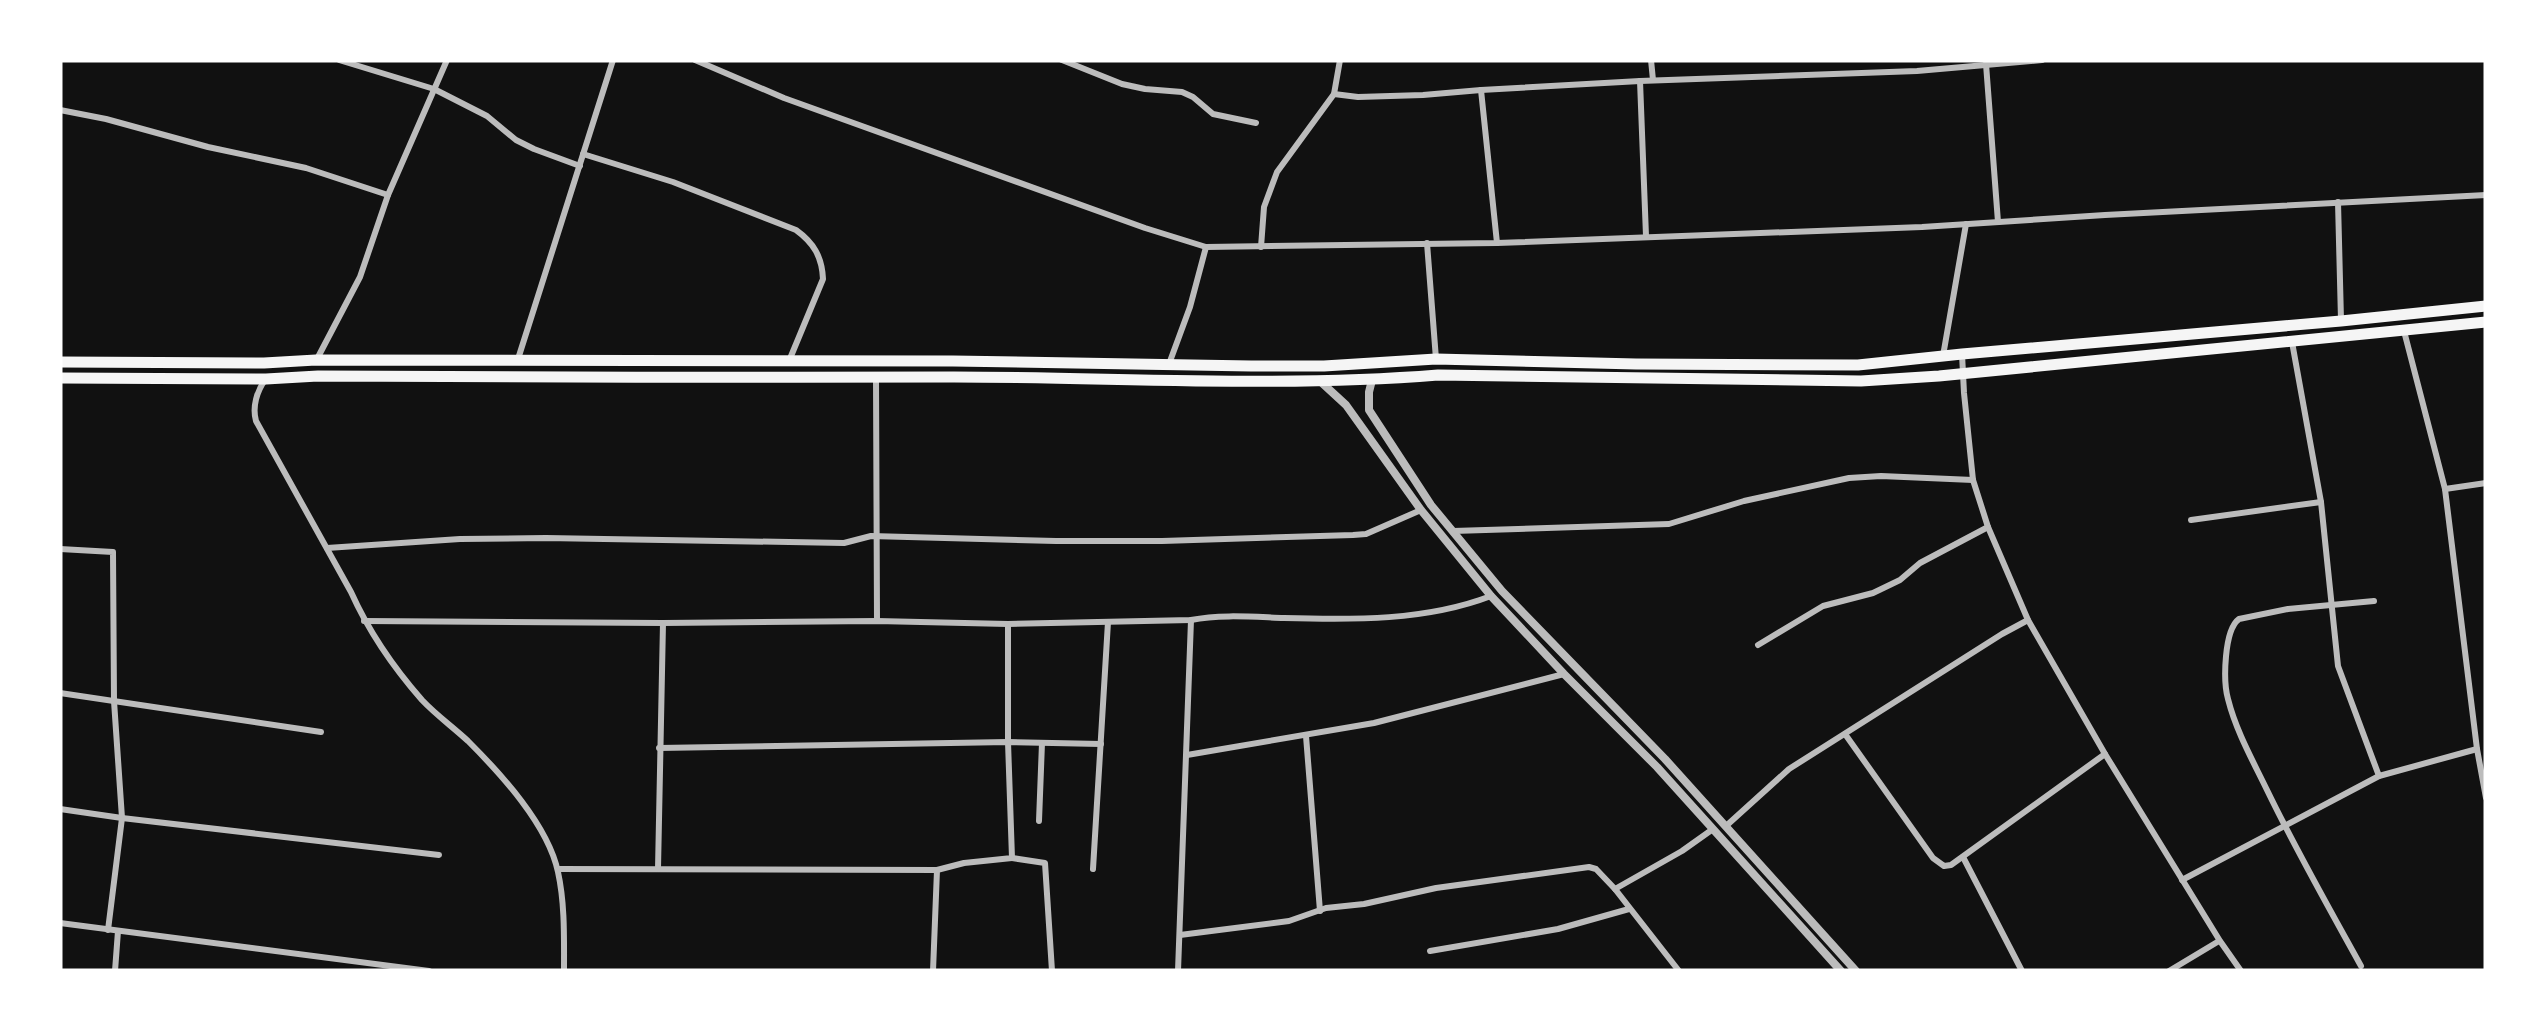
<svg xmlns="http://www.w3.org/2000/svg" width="2546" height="1031" font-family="Signika,sans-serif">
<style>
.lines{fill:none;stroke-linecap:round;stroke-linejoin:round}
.minor{stroke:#bcbcbc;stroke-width:6}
.tertiary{stroke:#bcbcbc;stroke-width:8}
.trunk{stroke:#f5f5f5;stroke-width:11}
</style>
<rect width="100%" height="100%" fill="#111"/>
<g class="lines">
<g class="minor">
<path d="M339,60L434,89L487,116L516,140L534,149L580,166"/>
<path d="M695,60L784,98L1145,228L1206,247L1497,243L1922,227L2105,215L2486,195"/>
<path d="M1062,60L1122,84L1145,89L1182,92L1193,97L1213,114L1256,123"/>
<path d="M1651,60L1653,80"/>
<path d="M1986,64L1998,222"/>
<path d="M1640,81L1646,236"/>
<path d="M1481,90L1497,243"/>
<path d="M1334,94L1358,97L1423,95L1481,90L1640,81L1917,71L2042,60"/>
<path d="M60,110L106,119L208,147L306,168L388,195"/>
<path d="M583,154L673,182L796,230C814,243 822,257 823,279L789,361"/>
<path d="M2338,202L2341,320"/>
<path d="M1427,243L1436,359"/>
<path d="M1261,247L1264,207L1277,172L1334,94L1340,60"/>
<path d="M2404,331L2445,489L2477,749L2486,798"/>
<path d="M2292,342L2321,502L2338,666L2379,776"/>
<path d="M1962,354L1964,393L1973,480L1988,527L2028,620L2105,754L2220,941L2241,971"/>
<path d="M1943,356L1966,224"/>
<path d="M317,359L360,277L388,195L447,60"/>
<path d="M518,359L613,60"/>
<path d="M1169,364L1190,307L1206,247"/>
<path d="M876,378L877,621"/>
<path d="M265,380C257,391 252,407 256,421L351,592C369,632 393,667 422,700C436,715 453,727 468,741C501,774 548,825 558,872C565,904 564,938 564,971"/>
<path d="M2445,489L2486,483"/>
<path d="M2191,520L2321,502"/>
<path d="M1453,531L1669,524L1744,501L1849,478L1881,476L1973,480"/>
<path d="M327,548L460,539L546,538L844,543L871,536L1056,541H1162L1353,535L1366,534L1421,510"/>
<path d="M60,549L113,552L114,701L122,818L108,930"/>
<path d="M364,621L663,623L877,621L1008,624L1191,620C1221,614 1254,617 1284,618C1353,620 1426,621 1491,596"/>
<path d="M1758,645L1823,606L1873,593L1900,580L1920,563L1988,527"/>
<path d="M60,693L321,732"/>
<path d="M1845,734L1933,858L1944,866L1951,865L2105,754"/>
<path d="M1306,736L1320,911"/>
<path d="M659,748L1008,742L1101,744"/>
<path d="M1187,755L1374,723L1564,674"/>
<path d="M60,809L122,818L439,855"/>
<path d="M1039,821L1042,743"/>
<path d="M1726,826L1789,769L2002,634L2028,620"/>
<path d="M1963,857L2022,971"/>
<path d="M1012,858L1045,863L1052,971"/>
<path d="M558,869L936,870"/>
<path d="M658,869L663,623"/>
<path d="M1093,869L1108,622"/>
<path d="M2182,880L2379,776L2477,749"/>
<path d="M1615,889L1682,851L1713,829"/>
<path d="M60,923L429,971"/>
<path d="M1180,935L1289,921L1326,908L1364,904L1436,888L1589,867L1596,869L1615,889L1679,971"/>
<path d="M1430,951L1558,929L1629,909"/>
<path d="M2361,966C2329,908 2296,850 2267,790C2253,761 2236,731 2228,699C2223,681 2224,630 2239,619L2288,609L2374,601"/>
<path d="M115,971L118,931"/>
<path d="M933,971L937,870L964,863L1012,858L1008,742V624"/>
<path d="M1178,971L1191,620"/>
<path d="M2169,971L2219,941"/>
</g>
<g class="tertiary">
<path d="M1372,380L1369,392V410L1431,505L1502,591L1665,759L1856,971"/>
<path d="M1321,382L1346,405L1421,510L1491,596L1564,674L1657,767L1841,971"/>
</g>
<g class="trunk">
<path d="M60,362L264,363L316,360L953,361L1251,366H1324L1436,359L1636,364L1858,365L1962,354L2341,321L2486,306"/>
<path d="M60,378L266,379L318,376C530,378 742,377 954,377C1115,377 1277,388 1438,375L1861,381L1939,376L2486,322"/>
</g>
</g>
<rect width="2546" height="1031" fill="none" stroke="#ffffff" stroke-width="125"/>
</svg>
